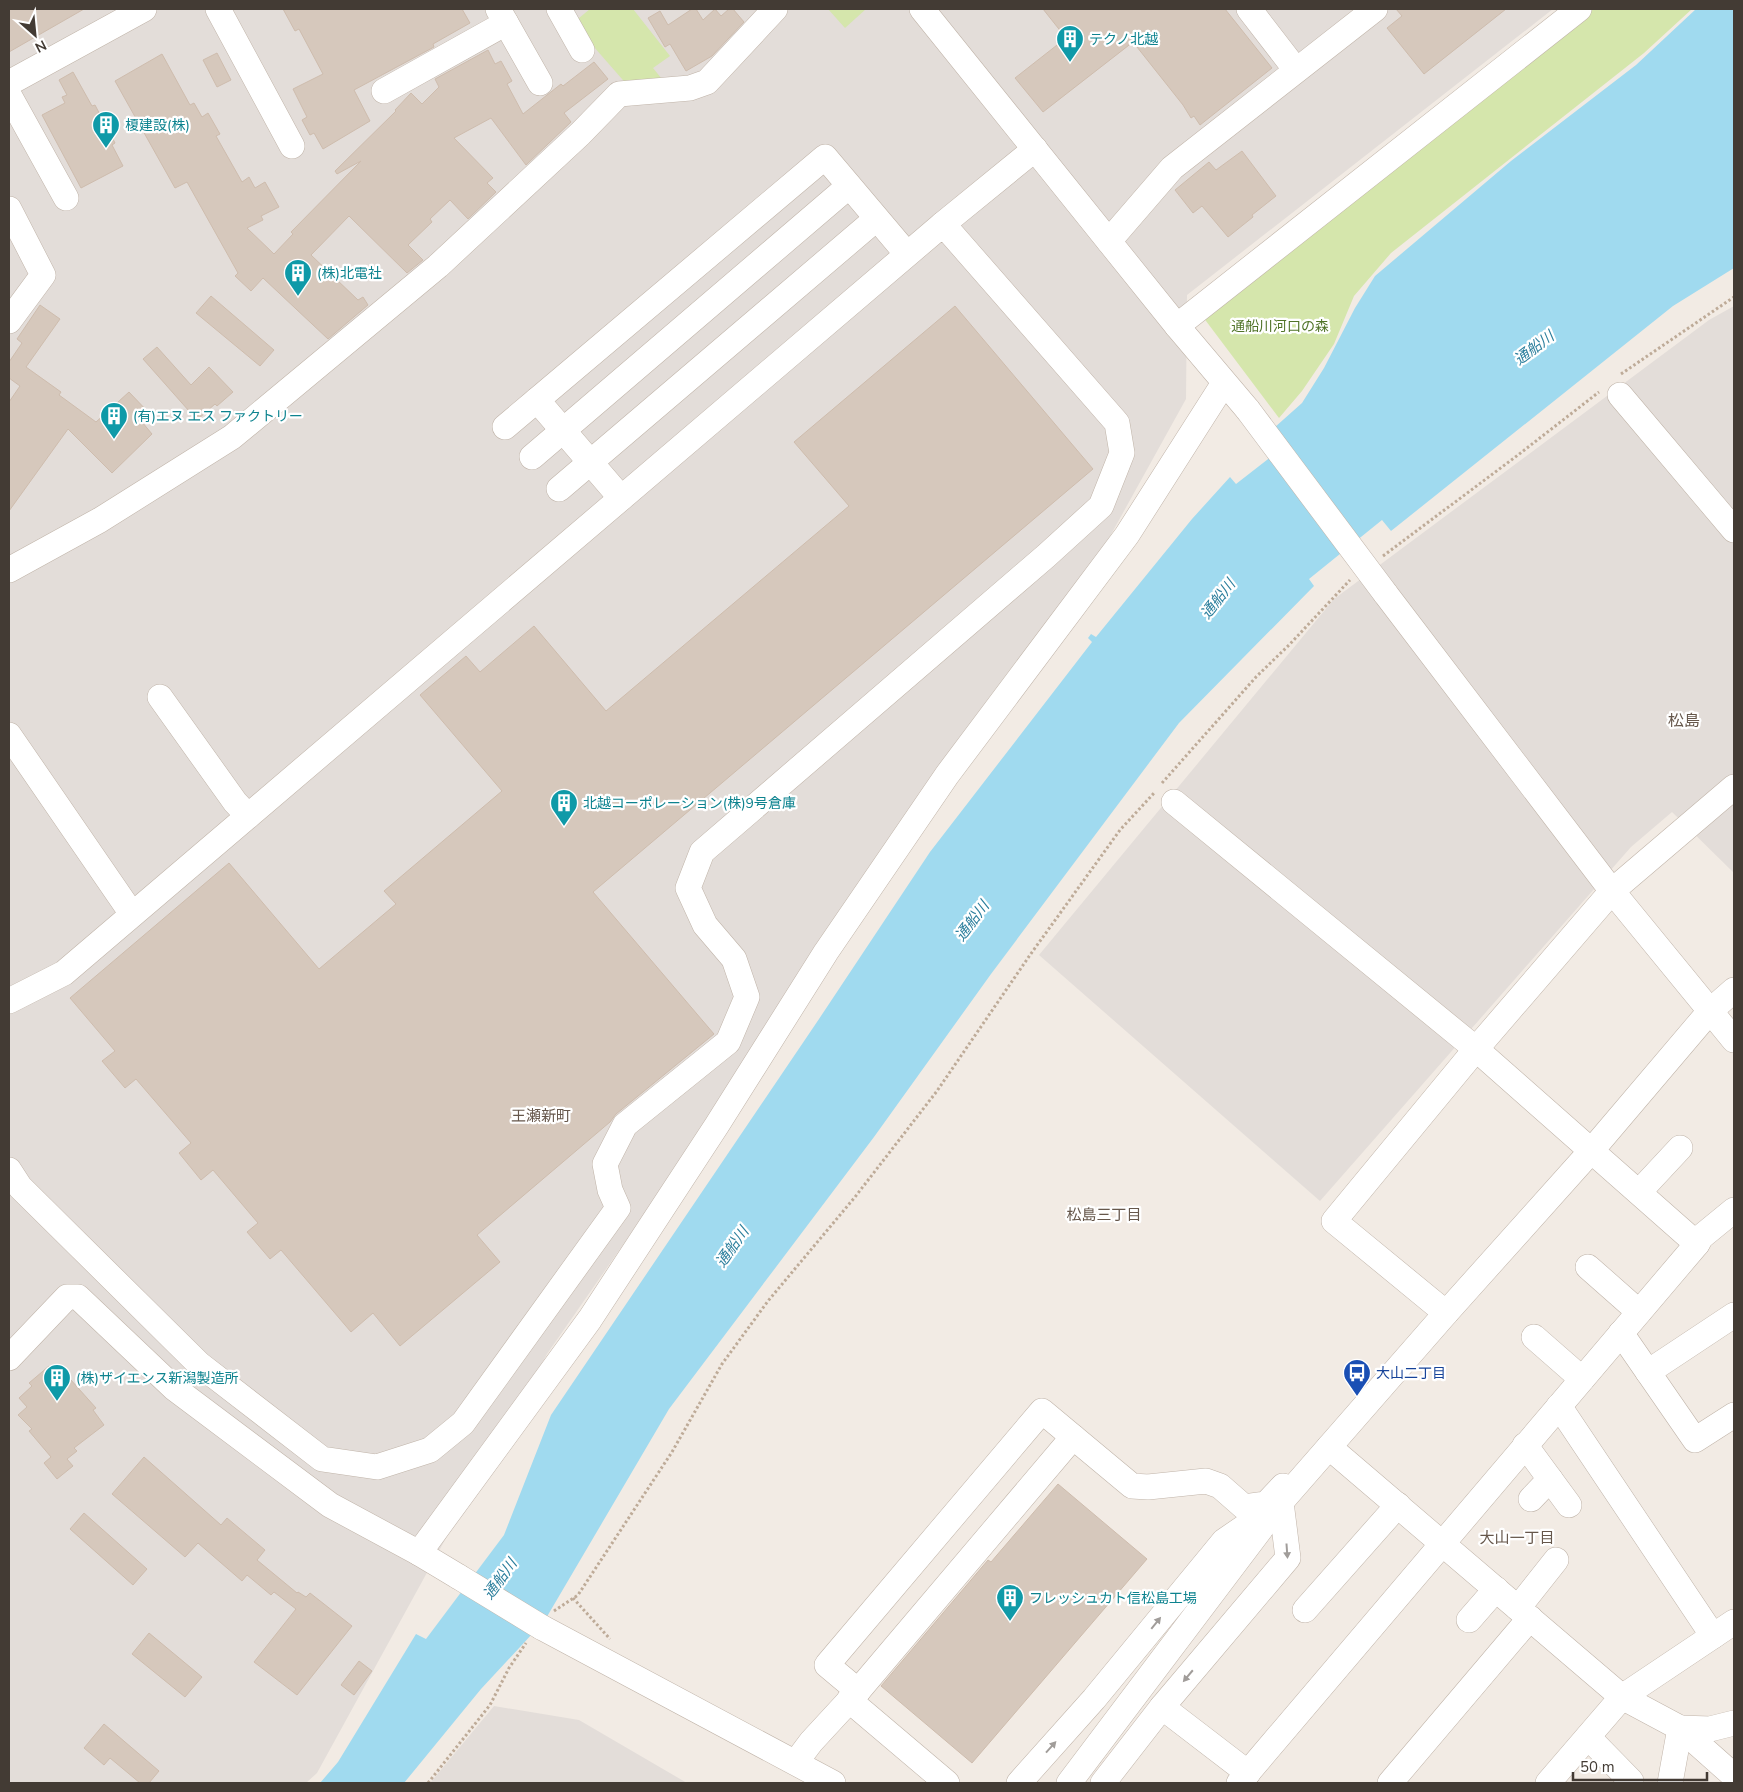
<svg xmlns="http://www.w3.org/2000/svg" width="1743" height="1792" font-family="'Nunito Sans','Noto Sans JP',sans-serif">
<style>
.industrial{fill:#e3ddd9}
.green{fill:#d5e6ac}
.water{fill:#a0daef}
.building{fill:#d6c8bc;stroke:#cebcad}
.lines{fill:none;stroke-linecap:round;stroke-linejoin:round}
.minor-casing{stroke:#c0b4a9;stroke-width:26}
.path{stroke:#beab98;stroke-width:3;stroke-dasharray:2.5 2.5;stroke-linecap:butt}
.minor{stroke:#fff;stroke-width:25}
.minor-bridge-casing{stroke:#c0b4a9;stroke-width:26;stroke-linecap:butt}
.minor-bridge{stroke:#fff;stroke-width:25}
.oneway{fill:#a19d9a}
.labels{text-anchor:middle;stroke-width:4.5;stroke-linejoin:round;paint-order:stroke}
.culture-label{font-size:14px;fill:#0d838f;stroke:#fff;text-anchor:start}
.park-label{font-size:14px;fill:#507428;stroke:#fff}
.transit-label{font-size:14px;fill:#164399;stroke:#fff;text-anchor:start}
.water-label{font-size:15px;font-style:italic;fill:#2c7f9d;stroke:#fff}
.neighbourhood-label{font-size:15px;fill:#66574b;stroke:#fff}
.quarter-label{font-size:16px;fill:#66574b;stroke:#fff}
</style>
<rect width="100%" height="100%" fill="#f2ebe4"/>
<g class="industrial">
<path d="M9,9H1553L1187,295L1186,399L1088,576L547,1354L317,1773L306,1783H9Z"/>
<path d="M1734,306V873L1672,812L1631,847L1320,1201L1039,955L1334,599L1709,320Z"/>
<path d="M494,1706L579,1720L687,1783H430Z"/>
</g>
<g class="green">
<path d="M590,9H633L670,56L653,68L666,84L629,87L573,23Z"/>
<path d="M828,9H866L845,28Z"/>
<path d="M1587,9H1692L1644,53L1391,253L1354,296L1334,344L1302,391L1279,418L1203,317Z"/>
</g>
<path class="water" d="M1696,9H1734V268L1673,306L1391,531L1382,520L1309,579L1314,586L1179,723L991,974L874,1137L669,1409L545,1620L481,1689L404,1783H320L338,1762L416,1634L426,1639L504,1535L551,1415L819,1019L930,852L1092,642L1088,638L1091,634L1096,637L1192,519L1230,477L1236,484L1277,452L1266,435L1302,403L1324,368L1355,308L1375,276L1511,161L1636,65Z"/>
<g class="building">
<path d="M9,9H84L9,52Z"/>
<path d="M283,9H462L470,23L433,44L434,47L354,90L370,121L323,149L314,133L310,135L302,120L307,117L293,89L323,74L299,29L295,31Z"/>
<path d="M692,9H696L703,20L715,9L721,16L729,9H733L744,22L712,56L686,71L670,44L665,47L648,18L660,11L668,25Z"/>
<path d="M1043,9H1225L1272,68L1200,125L1194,116L1191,118L1183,105L1133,42L1043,112L1015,78L1066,38Z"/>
<path d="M1396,9H1506L1424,74L1387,28L1402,16Z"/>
<path d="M488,50L495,64L501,61L512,81L507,84L523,114L561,84L563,86L594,62L608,79L564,113L571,122L526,165L491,118L454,138L493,178L487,183L496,192L468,219L450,200L430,219L432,222L408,245L423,260L407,273L349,216L311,255L358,300L363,297L368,305L328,339L263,278L251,291L235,276L238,273L187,182L175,188L115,81L162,54L190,105L194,103L202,117L208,113L220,134L216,136L242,182L249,177L255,188L265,182L279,207L261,216L263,220L247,228L274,254L293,234L291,232L361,161L337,174L335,171L396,111L395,110L411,93L422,104L439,87L435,79Z"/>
<path d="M217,53L231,80L217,87L203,60Z"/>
<path d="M73,72L92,106L95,105L115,143L112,145L123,166L81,188L42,115L65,103L62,97L67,95L59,80Z"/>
<path d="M1242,151L1276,196L1252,215L1253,217L1228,237L1202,206L1193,213L1175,190L1209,162L1216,170Z"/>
<path d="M211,296L274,350L260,366L196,313Z"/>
<path d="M40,305L60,319L26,367L61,392L59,395L96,422L129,392L150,414L142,422L152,434L112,473L68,429L9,511V402L20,386L9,378V362L22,343L17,339Z"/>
<path d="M955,306L1093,469L593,892L714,1034L616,1114L610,1122L477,1235L500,1262L400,1346L373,1313L351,1332L281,1250L270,1259L247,1232L258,1223L213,1170L201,1180L179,1153L191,1143L136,1079L125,1088L102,1061L115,1051L70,998L229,863L319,969L396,904L384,891L502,791L420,695L466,656L480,672L534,626L606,711L849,506L794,442Z"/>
<path d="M157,347L191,385L209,367L233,392L217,406L215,404L197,420L143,359Z"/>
<path d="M49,1366L56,1375L62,1370L96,1408L93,1410L104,1425L74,1448L77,1451L67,1459L73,1466L57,1479L44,1463L51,1457L29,1431L32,1429L18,1415L27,1407L19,1398L32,1386L29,1383Z"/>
<path d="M144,1457L221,1525L227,1518L265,1550L257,1560L297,1593L298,1592L306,1597L310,1593L352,1626L297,1695L254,1662L296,1609L274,1592L271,1595L247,1575L242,1581L198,1543L185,1557L112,1494Z"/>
<path d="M1058,1484L1147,1559L972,1763L881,1686L988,1560L991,1562Z"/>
<path d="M84,1513L147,1569L133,1585L70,1529Z"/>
<path d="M149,1633L202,1677L185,1697L132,1654Z"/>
<path d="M359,1661L372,1671L354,1695L341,1685Z"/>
<path d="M104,1724L159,1771L149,1783H140L110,1758L104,1765L84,1748Z"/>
</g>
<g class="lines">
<defs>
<g id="minor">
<path d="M218,9L292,146"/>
<path d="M498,9L540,83"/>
<path d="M559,9L582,50"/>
<path d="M922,9L1177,326L1248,410"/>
<path d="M1249,9L1296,70"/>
<path d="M9,83L144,9"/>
<path d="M384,91L506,23"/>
<path d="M9,95L66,198"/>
<path d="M9,209L43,275L9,321"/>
<path d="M943,224L1035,149"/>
<path d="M1109,241L1172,168L1375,9"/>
<path d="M1177,326L1579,9"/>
<path d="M1620,395L1734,530"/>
<path d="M505,427L537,400"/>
<path d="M532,457L849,186"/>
<path d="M559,489L876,219"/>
<path d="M621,498L537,400L825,157L907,254"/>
<path d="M9,570L100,520L232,437L438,266L580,134L619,94L690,88L707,82L775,9"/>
<path d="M1385,593L1612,891L1734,1040"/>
<path d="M160,697L235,802L248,816"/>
<path d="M9,735L132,914"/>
<path d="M1174,802L1476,1049L1697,1244"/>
<path d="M9,1001L64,973L943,224L1117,423L1122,453L1101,506L1046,556L702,852L688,888L705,925L734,959L747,997L728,1042L625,1125L605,1164L610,1190L618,1208L463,1423L430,1450L377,1467L322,1459L199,1364L20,1187L9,1170"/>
<path d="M1639,1192L1680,1148"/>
<path d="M1588,1267L1639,1312"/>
<path d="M1446,1313L1334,1221L1476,1049L1612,891L1734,787"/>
<path d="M1621,1333L1695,1440L1734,1415"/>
<path d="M1534,1337L1582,1379"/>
<path d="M9,1358L67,1297H78L174,1388L330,1505L419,1553"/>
<path d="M1648,1372L1734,1315"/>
<path d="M1559,1406L1713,1636"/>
<path d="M1525,1445L1569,1505"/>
<path d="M1329,1447L1622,1697L1680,1728L1734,1776"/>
<path d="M1531,1499L1550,1479"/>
<path d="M459,1577L419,1553L590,1319L717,1125L826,952L947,775L1127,535L1224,383"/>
<path d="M1518,1608L1556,1560"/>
<path d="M1305,1610L1398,1505"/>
<path d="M1469,1620L1496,1589"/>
<path d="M541,1627L833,1783"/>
<path d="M858,1691L1073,1437"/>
<path d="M849,1700L947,1783"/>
<path d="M1162,1707L1248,1773"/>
<path d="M1588,1737L1631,1781"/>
<path d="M796,1762L811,1742L858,1691L827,1665L1042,1411L1132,1486L1148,1487L1206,1481L1220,1486L1244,1507L1266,1504L1283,1486"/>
<path d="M1019,1783L1094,1699L1224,1541L1281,1502L1288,1558L1162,1707L1103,1783"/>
<path d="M1069,1783L1281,1502L1446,1313L1592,1150L1710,1011L1734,990"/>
<path d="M1239,1783L1697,1244L1701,1237L1734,1210"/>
<path d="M1390,1783L1530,1618"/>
<path d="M1548,1783L1622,1697L1734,1622"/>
<path d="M1670,1783L1680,1728L1710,1729L1734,1723"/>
</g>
</defs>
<use href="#minor" class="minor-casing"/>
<g class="path">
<path d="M1621,374L1734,297"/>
<path d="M1383,556L1518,455L1599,392"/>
<path d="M1162,783L1256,677L1290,644L1350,580"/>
<path d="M573,1598L610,1639"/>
<path d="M554,1611L578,1595L672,1452L722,1364L768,1301L855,1197L937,1091L1030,955L1120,830L1155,792"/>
<path d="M428,1783L490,1705L509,1668L526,1643"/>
</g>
<use href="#minor" class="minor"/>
<defs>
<g id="minor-bridge">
<path d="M1248,410L1385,593"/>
<path d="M459,1577L541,1627"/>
</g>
</defs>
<use href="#minor-bridge" class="minor-bridge-casing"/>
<use href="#minor-bridge" class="minor-bridge"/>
</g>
<defs><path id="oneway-solid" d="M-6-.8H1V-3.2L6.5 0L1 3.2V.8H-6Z" transform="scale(1.25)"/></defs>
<g class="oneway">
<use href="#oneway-solid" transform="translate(1287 1551) rotate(86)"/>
<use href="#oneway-solid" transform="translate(1156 1623) rotate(-51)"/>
<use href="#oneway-solid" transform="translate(1188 1676) rotate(130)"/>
<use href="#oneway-solid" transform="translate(1051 1747) rotate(-48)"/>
</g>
<defs>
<symbol id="building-pin" viewBox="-11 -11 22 30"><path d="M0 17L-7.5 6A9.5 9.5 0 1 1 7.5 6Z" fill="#0f9aa8" stroke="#fff"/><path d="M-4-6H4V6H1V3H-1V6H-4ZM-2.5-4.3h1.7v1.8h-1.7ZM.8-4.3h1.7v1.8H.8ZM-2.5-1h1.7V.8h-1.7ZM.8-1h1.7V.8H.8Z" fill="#fff"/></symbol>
<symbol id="bus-pin" viewBox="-11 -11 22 30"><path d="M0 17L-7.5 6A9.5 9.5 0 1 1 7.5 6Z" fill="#1a4fb4" stroke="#fff"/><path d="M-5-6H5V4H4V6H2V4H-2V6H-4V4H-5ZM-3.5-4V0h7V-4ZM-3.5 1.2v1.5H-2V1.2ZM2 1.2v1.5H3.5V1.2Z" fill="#fff"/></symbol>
</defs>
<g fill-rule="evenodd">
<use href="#building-pin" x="1054" y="23" width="32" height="43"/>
<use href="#building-pin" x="90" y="109" width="32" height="43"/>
<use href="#building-pin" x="282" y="257" width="32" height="43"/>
<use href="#building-pin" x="98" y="400" width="32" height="43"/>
<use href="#building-pin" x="548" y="787" width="32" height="43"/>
<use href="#bus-pin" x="1341" y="1357" width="32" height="43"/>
<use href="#building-pin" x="41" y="1362" width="32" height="43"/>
<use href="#building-pin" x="994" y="1582" width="32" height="43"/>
</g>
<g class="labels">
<g class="culture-label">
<text x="1089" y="44">テクノ北越</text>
<text x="125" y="130">榎建設(株)</text>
<text x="317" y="278">(株)北電社</text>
<text x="133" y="421">(有)エヌ エス ファクトリー</text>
<text x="583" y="808">北越コーポレーション(株)9号倉庫</text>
<text x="76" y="1383">(株)ザイエンス新潟製造所</text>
<text x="1029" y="1603">フレッシュカト信松島工場</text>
</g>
<g class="park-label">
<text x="1280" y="331">通船川河口の森</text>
</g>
<g class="transit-label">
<text x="1376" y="1378">大山二丁目</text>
</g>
<g class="water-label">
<text transform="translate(1534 348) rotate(-37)" y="5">通船川</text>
<text transform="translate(1218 599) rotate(-52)" y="5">通船川</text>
<text transform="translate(972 921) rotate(-53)" y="5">通船川</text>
<text transform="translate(732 1247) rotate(-55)" y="5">通船川</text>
<text transform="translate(500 1579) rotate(-54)" y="5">通船川</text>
</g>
<g class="neighbourhood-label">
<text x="541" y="1121">王瀬新町</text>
<text x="1104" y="1220">松島三丁目</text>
<text x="1517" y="1543">大山一丁目</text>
</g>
<g class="quarter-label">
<text x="1684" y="726">松島</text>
</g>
</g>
<rect width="1743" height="1792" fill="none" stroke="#433b34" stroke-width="20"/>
<g transform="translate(35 35) rotate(153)" stroke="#ffffff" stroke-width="4" paint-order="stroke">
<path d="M0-4L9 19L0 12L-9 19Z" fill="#433b34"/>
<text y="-8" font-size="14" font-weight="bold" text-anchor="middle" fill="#433b34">N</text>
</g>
<path d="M1573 1772v8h134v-8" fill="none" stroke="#433b34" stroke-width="2.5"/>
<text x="1580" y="1772" font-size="15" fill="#433b34" stroke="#ffffff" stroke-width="4" paint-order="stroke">50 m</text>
</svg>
